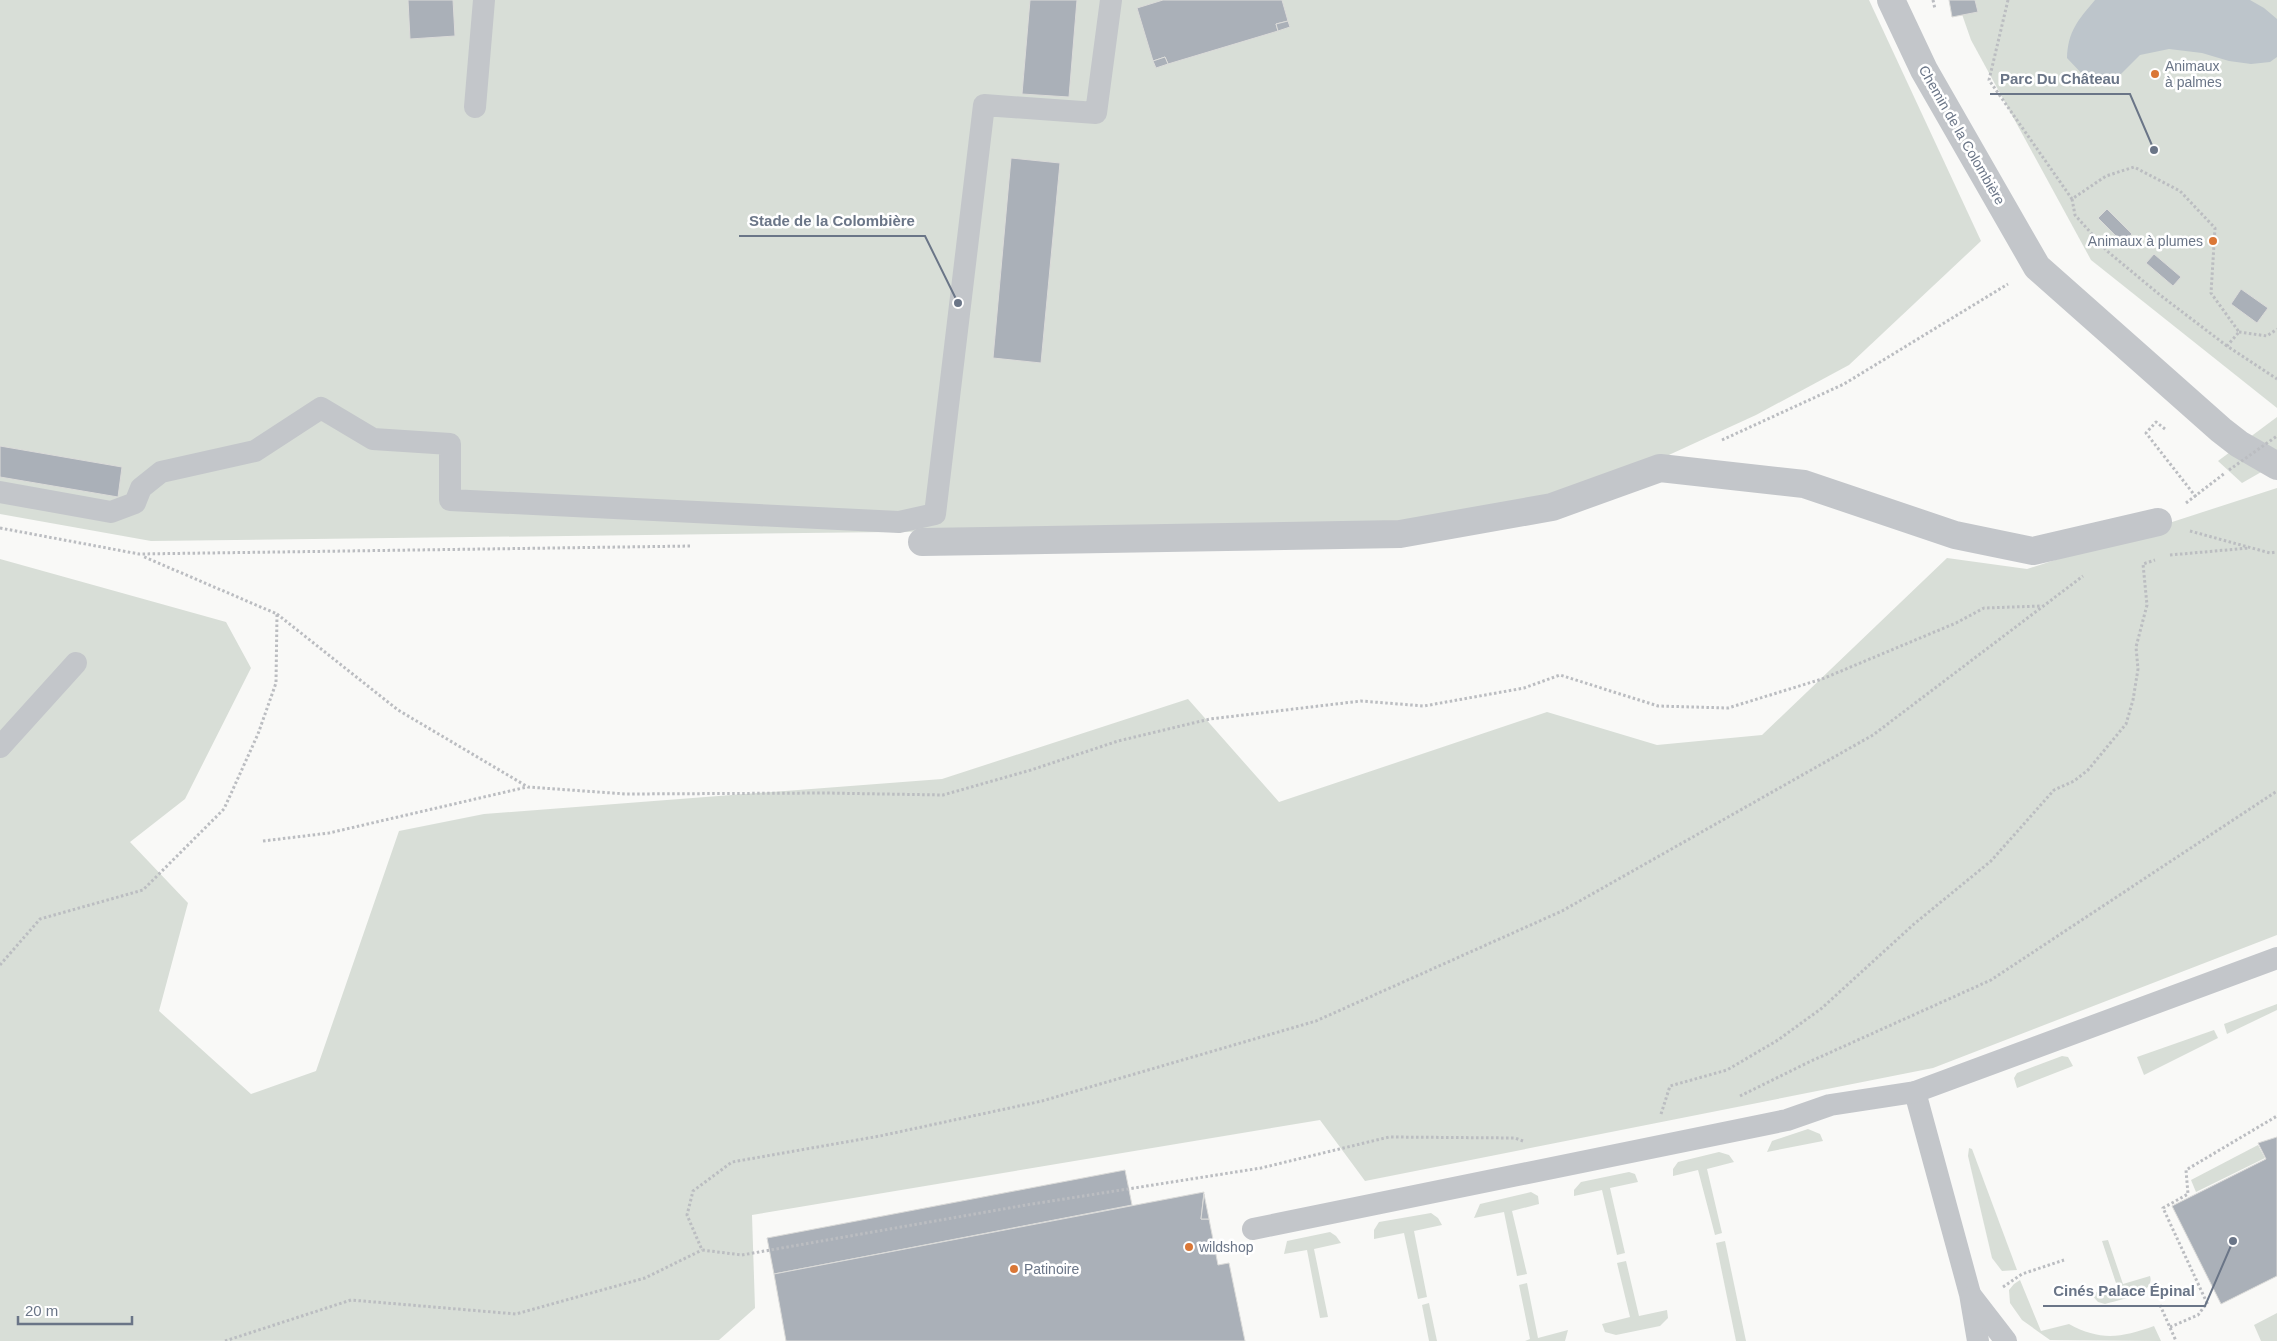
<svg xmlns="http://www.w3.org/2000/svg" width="2277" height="1341" font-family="Helvetica,sans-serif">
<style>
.green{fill:#d8ded7}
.water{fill:#bdc5cb}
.building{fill:#aab0b8;stroke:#dbdbd9}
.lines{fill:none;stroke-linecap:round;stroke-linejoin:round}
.path{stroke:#bbbdc1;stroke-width:3;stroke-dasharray:2.5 2.5;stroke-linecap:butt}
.service{stroke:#c3c6ca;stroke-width:22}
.minor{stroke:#c3c6ca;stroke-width:28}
.path-bridge{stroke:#bbbdc1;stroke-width:3;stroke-dasharray:2.5 2.5;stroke-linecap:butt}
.poi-dot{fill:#da7736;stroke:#fff;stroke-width:2}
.labels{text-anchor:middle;stroke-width:5;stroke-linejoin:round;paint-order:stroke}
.poi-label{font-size:14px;fill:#6a7587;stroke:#fff;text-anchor:start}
.street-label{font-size:14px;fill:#6a7587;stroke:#fff}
.leader{fill:none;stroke:#6a7587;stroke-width:2}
.callout-dot{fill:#6a7587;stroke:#fff;stroke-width:2}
.callout-label{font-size:15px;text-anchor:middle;font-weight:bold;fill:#6a7587;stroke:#fff;stroke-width:5;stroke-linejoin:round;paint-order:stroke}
</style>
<rect width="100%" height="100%" fill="#f9f9f7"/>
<g class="green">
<path d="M0,0H1869L1981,241L1849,365L1756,415L1599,487L1375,526L151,541L0,514Z"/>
<path d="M1957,0H2277V408L2091,260L1971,40Z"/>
<path d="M2277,417V463L2242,483L2218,461Z"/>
<path d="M2277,488V935L1933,1068L1365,1181L1320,1120L752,1215L755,1308L719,1340L0,1341V559L226,622L251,668L185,799L130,842L188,903L159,1011L251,1094L316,1071L399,831L484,814L942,779L1188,699L1279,802L1547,712L1657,745L1762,735L1947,558L2027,569Z"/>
<path d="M2277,1004V1010L2227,1034L2224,1024Z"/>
<path d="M2214,1030L2218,1038L2144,1075L2137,1057Z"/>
<path d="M2062,1056L2068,1057L2073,1066L2017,1088L2014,1078L2017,1073Z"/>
<path d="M1808,1129L1820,1134L1823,1141L1767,1152L1772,1141Z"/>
<path d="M2258,1145L2265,1158L2196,1192L2191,1180Z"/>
<path d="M1969,1148L1972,1149L2017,1270L2002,1271L1992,1258L1968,1156Z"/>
<path d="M1719,1152L1729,1155L1734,1162L1707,1169L1722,1233L1715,1235L1698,1170L1673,1176V1169L1678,1162Z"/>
<path d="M1629,1172L1635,1174L1638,1182L1610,1188L1625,1253L1617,1255L1602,1190L1574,1196V1190L1581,1182Z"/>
<path d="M1531,1192L1538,1196L1539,1204L1512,1211L1527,1274L1517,1276L1504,1212L1474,1218L1480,1204Z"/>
<path d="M1431,1213L1438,1218L1442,1225L1414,1231L1427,1297L1418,1299L1404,1233L1374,1239V1230L1379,1222Z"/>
<path d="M1330,1232L1336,1236L1341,1243L1314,1249L1328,1317L1320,1318L1307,1250L1284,1254L1287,1241Z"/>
<path d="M2108,1240L2123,1284L2150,1276C2156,1294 2118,1300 2105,1304L2098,1302L2091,1294L2117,1286L2102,1241Z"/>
<path d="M1725,1241L1746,1341H1736L1716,1243Z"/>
<path d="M1626,1261L1639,1316L1667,1310L1668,1318L1660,1326L1616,1335L1605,1332L1602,1324L1630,1317L1617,1263Z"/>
<path d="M2020,1280L2041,1331L2069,1324C2100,1341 2121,1338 2154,1326L2161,1341L2050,1340L2022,1320L2010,1303L2009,1290L2014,1284Z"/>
<path d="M1527,1283L1538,1338L1568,1330L1565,1341H1525L1530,1339L1519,1285Z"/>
<path d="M1429,1303L1437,1341H1429L1422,1305Z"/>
<path d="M2277,1313V1341H2261L2254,1325Z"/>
</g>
<path class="water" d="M2095,0H2250L2264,8L2277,19V57L2270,62L2251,64L2229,61L2202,53L2169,49L2140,55L2110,85L2085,77L2067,58C2068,31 2078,20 2095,0Z"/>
<g class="building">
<path d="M408,0H453L455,36L410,39Z"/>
<path d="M1030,0H1077L1069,97L1022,94Z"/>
<path d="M1163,0H1282L1288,21L1276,24L1278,31L1168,64L1165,57L1153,61L1137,8Z"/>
<path d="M1949,0H1975L1978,12L1952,17Z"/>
<path d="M1288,21L1290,27L1278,31L1276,24Z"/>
<path d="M1165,57L1168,64L1156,68L1153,61Z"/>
<path d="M1011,158L1060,163L1041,363L993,358Z"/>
<path d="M2107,209L2132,234L2123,243L2098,218Z"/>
<path d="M2154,254L2181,277L2173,286L2146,263Z"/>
<path d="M2241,289L2268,308L2257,323L2231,304Z"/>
<path d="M0,446L122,467L118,497L0,477Z"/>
<path d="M2277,1137V1276L2221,1304L2172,1206L2266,1159L2258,1143Z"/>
<path d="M1125,1170L1132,1205L774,1274L767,1238Z"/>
<path d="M1204,1192L1201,1219H1209L1218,1265L1229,1263L1245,1341H786L774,1274Z"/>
<path d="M1204,1194L1209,1219H1201Z"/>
</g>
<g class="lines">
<g class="path">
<path d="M1933,0L1935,9"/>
<path d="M2008,0L1989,80L2072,199L2106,176L2134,167L2180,191L2215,228L2211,293L2239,332L2227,346L2277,379"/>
<path d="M2072,199L2075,215L2107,251L2160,295L2227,346"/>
<path d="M2239,332L2267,336L2277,329"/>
<path d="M2165,429L2156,422L2146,433L2196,497"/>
<path d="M1722,440L1844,384L2008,284"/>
<path d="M2186,503L2225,473"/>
<path d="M0,528L139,554L692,546"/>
<path d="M2190,531L2270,553L2277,552"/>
<path d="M2170,555L2249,548"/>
<path d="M277,614L398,710L528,787L626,794L825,793L943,795L1031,770L1118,741L1210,719L1361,701L1424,706L1524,688L1560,675L1658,706L1728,708L1822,679L1956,623L1984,608L2042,606"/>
<path d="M263,841L329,833L527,787"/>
<path d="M0,965L40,919L143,890L224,809L258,734L276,683L277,614L142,556"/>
<path d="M1740,1096L1809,1062L1991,980L2277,791"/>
<path d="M1661,1114L1670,1086L1727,1070L1778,1040L1822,1008L1914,924L1991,861L2054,790L2074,781L2088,770L2126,724L2133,700L2138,669L2136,647L2147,605L2143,564L2155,560"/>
<path d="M1523,1141L1515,1138L1389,1137L1261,1168L1026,1205L742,1255L702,1250L687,1215L693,1191L732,1162L880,1136L1042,1101L1316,1021L1562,911L1873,735L2083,576"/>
<path d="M2003,1287L2022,1274L2064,1260"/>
<path d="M2160,1305L2176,1341"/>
<path d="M2170,1327L2198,1315L2207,1303L2163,1208L2188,1194L2186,1170L2277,1116"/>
<path d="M225,1341L351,1300L516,1314L645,1278L702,1250"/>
</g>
<g class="service">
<path d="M475,107L484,0"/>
<path d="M0,492L111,512L135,503L141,488L161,472L255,451L321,408L373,439L450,444V500L899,522L935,514L984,105L1096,113L1111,0"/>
<path d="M0,747L76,663"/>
<path d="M1915,1092L1970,1294L1978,1341"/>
<path d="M1253,1229L1787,1120L1830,1105L1915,1092L2277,958"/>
<path d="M1972,1297L2006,1341"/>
</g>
<g class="minor">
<path d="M1891,0L1924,70L2037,267L2221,430L2239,444L2277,466"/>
<path d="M922,542L1400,534L1552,507L1660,468L1804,484L1955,535L2033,551L2158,522"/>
</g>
<path class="path-bridge" d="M2229,470L2277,436"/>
</g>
<g class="poi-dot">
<circle cx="2155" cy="74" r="5"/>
<circle cx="2213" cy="241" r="5"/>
<circle cx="1189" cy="1247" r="5"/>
<circle cx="1014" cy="1269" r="5"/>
</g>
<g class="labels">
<g class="poi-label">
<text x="2165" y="71">Animaux<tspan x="2165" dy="16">à palmes</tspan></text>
<text x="2203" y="246" text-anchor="end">Animaux à plumes</text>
<text x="1199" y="1252">wildshop</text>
<text x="1024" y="1274">Patinoire</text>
</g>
<g class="street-label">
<text transform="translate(1962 135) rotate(60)" y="5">Chemin de la Colombière</text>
</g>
</g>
<path class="leader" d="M2154 150L2130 94H1990M958 303L925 236H739M2233 1241L2205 1306H2043"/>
<g class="callout-dot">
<circle cx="2154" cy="150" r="5"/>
<circle cx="958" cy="303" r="5"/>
<circle cx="2233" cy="1241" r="5"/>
</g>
<g class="callout-label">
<text x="2060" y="84">Parc Du Château</text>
<text x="832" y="226">Stade de la Colombière</text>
<text x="2124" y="1296">Cinés Palace Épinal</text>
</g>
<path d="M18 1316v8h114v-8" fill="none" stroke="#6a7587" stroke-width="2.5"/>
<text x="25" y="1316" font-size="15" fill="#6a7587" stroke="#ffffff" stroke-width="4" paint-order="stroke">20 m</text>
</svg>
